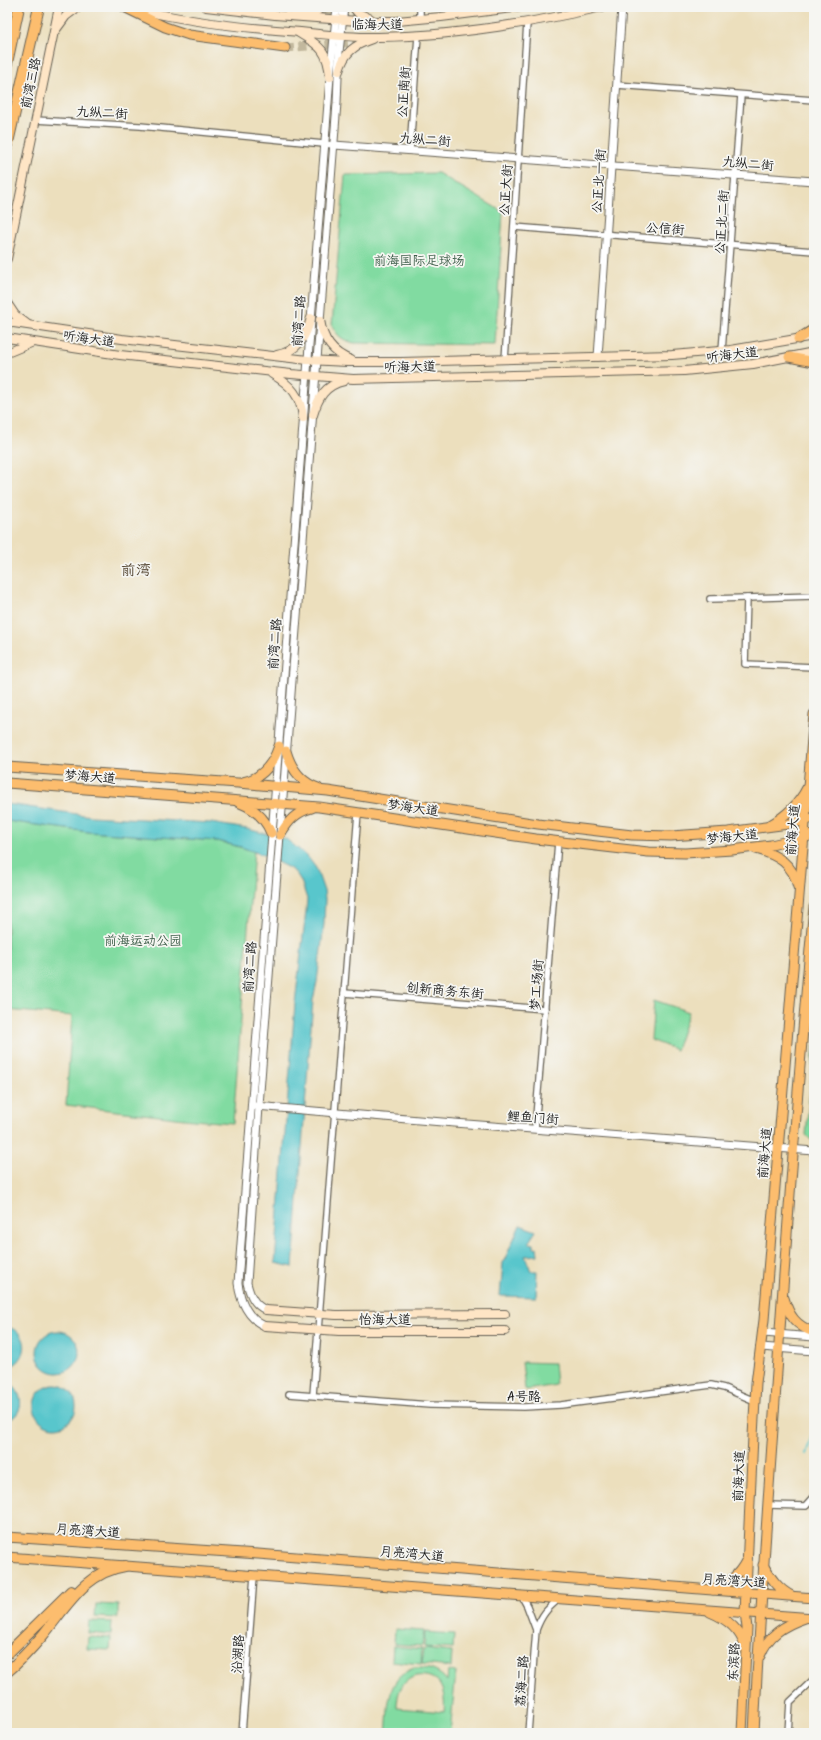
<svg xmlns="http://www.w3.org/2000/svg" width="821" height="1740" font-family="Kalam,'LXGW WenKai TC',sans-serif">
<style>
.green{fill:#81dba1;stroke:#4e7c5e;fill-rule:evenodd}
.water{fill:#58c6cc;stroke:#3a7174}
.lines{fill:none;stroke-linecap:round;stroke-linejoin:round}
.stream{stroke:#58c6cc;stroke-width:2}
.primary-tunnel{stroke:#c2b89d;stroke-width:9;stroke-dasharray:9 4.5;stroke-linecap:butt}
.minor-casing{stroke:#656054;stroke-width:8}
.tertiary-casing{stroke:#656054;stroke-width:9}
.secondary-casing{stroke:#656054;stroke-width:10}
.primary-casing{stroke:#656054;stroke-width:11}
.motorway-casing{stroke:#656054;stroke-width:12}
.minor{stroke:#fff;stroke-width:5.5}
.tertiary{stroke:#fff;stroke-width:7}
.secondary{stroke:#fee5c5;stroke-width:8}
.primary{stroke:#fcbd6e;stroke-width:9}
.motorway{stroke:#fcbd6e;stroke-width:10}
.labels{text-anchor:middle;stroke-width:3.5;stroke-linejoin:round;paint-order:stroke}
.street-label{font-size:13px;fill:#1c1c1c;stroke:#f6f6f2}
.park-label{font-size:13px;fill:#3f5f4b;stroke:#f6f6f2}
.quarter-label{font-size:15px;fill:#584a37;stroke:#f6f6f2}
</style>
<rect width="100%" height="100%" fill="#f6f6f2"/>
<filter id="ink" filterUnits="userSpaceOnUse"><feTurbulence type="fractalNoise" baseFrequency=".025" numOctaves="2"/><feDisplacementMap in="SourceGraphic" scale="8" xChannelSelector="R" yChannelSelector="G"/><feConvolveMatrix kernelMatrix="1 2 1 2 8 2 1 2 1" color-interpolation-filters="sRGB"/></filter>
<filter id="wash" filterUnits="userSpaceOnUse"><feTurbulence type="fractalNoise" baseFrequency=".012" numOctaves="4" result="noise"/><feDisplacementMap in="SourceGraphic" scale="16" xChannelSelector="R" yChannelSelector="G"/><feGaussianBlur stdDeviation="0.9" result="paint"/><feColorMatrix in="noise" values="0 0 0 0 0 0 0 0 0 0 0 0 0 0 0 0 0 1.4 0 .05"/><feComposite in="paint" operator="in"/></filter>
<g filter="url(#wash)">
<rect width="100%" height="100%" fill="#ecdfbd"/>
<g class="green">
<path d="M438,173L503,212L495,345L354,343C342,340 337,336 332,325L345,175Z"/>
<path d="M7,821L89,832L217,841L254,851L233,1123L193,1120L66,1105L72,1016L7,1010Z"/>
<path d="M654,1000L689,1012L676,1050L651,1040Z"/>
<path d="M814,1044V1140H811L806,1135Z"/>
<path d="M522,1362L554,1363L556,1385L526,1390L525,1389Z"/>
<path d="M96,1604L118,1605V1618L95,1617Z"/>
<path d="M89,1621L112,1622L111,1635L88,1633Z"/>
<path d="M395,1629L424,1631L422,1646L394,1644Z"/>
<path d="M425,1632L454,1634L453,1649L424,1647Z"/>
<path d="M88,1637L111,1638L110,1650L87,1649Z"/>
<path d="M393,1646L422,1649L421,1664L392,1661Z"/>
<path d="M424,1649L452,1652L451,1667L422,1664Z"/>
<path d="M414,1668C427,1667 439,1670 447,1681L448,1671L456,1672L450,1733H386C389,1708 385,1678 414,1668ZM416,1676C441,1673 446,1692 444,1712L397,1708C397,1693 401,1681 416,1676Z"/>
</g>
<g class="water">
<path d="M7,804L91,816L211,823L247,829L286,839L307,856L316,868L324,891L325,899L324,924L317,982L313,1000L293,1267L275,1263L295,1003L306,911L307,899L301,881L296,873L289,868L263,855L241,847L217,841L89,832L7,821Z"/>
<path d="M520,1225L536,1231L528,1243L534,1244V1248L537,1247L538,1255L525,1256L531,1271H537L536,1297L500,1296L503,1263Z"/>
<path d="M7,1327C31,1332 30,1361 7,1368Z"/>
<circle cx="58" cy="1352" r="21"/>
<path d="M7,1381C23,1390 27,1413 7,1421Z"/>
<circle cx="55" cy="1406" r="21"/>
</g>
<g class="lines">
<path class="stream" d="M806,1454L814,1429"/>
</g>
</g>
<g filter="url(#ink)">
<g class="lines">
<g class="primary-tunnel">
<path d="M312,7L366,16"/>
<path d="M285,48L367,41"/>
</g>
<defs>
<g id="minor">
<path d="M420,19V7"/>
<path d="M617,85L814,100"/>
<path d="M35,120L140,126L334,145"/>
<path d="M410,150L418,36"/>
<path d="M514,227L814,251"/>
<path d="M722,351L741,95"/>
<path d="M505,360L527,23"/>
<path d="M814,596L747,598L745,664L814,667"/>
<path d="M710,599L747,598"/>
<path d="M344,993L545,1009"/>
<path d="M535,1129L558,842"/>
<path d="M289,1394L430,1405L524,1407L561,1405L711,1385L724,1388L755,1401"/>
<path d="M313,1395L358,813"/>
<path d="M768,1505L806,1506L814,1497"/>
<path d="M521,1595L527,1606L536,1630C542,1614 547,1609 559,1599"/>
<path d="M242,1733L254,1576"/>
<path d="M528,1733L536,1630"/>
<path d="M788,1733L790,1702L814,1679"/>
</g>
<g id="tertiary">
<path d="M334,145L814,181"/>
<path d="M598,357L622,7"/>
<path d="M256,1106L442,1122L814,1151"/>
<path d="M266,1310C254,1305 250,1295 247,1283L260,1092L337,103L339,52L344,7"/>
<path d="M265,1326C248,1319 240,1301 238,1283L309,346L330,77L337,7"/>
<path d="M763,1333L814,1337"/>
<path d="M761,1347L814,1351"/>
</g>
<g id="secondary">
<path d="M206,7L275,15L358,21H397L441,17L521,7"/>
<path d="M353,7L358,13L371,19"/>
<path d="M132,8C180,20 227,26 276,30C309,32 344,38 378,37C454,36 528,24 602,7"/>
<path d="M306,16L325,7"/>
<path d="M55,31L66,16L78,7"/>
<path d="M299,33C321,46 328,52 330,77"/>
<path d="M339,71C344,53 354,45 372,39"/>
<path d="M7,259L59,7"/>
<path d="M7,303L15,315L27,324"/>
<path d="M320,320C323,340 332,353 351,360"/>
<path d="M7,322L122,339L308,360L347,362H401L672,355L731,350L814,336"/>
<path d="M7,338L120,355L291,374L353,379L684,371L753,364L814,352"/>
<path d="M7,353L31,343"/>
<path d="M277,355C298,351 306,337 311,318"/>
<path d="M272,374C291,385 301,396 303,418"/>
<path d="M313,415C318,398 325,385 344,381"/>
<path d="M266,1310L336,1315L505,1314"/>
<path d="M265,1326L339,1331H505"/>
</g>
<g id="primary">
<path d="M124,7L165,27L189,35L285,48"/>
<path d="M798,339L814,329"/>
<path d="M789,357L814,362"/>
<path d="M286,751C291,768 300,782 318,788"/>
<path d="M7,767L238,783L328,791L538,824L632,835L671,836L728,832L788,824L814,818"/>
<path d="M243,782C263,778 273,764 279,746"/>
<path d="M7,783L319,807L536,839L648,852L685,853L732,850L771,845L814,835"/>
<path d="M238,802C254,808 265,818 271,833"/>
<path d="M770,825C786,816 799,804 807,788"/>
<path d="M280,835C288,821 296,812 312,808"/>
<path d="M756,849C778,855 793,864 798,887"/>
<path d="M784,1298C789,1316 796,1326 814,1332"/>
<path d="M7,1537L258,1554L814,1598"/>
<path d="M7,1557L814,1618"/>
<path d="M763,1565C771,1578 778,1589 792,1596"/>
<path d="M713,1590C728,1584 739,1575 746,1561"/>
<path d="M710,1612C727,1619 740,1629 745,1646"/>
<path d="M760,1656C768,1635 784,1625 805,1618"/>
<path d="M742,1733L747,1628L745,1612L753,1436L756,1383L764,1320L814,714"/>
<path d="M754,1733C761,1589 772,1445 782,1301C792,1169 801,1038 814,907"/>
</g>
<g id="motorway">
<path d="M7,63L19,7"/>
<path d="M7,147L39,7"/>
<path d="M7,1654L71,1591"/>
<path d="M7,1672C20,1661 32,1648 43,1635C67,1606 85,1572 125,1566"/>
</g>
</defs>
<use href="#minor" class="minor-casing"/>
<use href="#tertiary" class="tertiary-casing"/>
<use href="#secondary" class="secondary-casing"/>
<use href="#primary" class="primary-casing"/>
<use href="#motorway" class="motorway-casing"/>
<use href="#minor" class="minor"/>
<use href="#tertiary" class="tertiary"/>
<use href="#secondary" class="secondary"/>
<use href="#primary" class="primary"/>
<use href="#motorway" class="motorway"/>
</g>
</g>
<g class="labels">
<g class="street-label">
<text x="377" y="29">临海大道</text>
<text transform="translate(30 83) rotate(-78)" y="5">前湾三路</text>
<text transform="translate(403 92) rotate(-86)" y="5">公正南街</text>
<text transform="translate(102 112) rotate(3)" y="5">九纵二街</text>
<text transform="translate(425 139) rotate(4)" y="5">九纵二街</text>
<text transform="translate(748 163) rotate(5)" y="5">九纵二街</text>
<text transform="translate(598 181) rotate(-86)" y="5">公正北一街</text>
<text transform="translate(505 190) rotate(-86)" y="5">公正大街</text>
<text transform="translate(721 222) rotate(-86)" y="5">公正北二街</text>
<text transform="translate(665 228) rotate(4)" y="5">公信街</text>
<text transform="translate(298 321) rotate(-86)" y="5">前湾二路</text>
<text transform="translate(89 338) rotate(8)" y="5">听海大道</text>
<text transform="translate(732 354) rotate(-7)" y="5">听海大道</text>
<text transform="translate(410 366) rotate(-1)" y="5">听海大道</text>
<text transform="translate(274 644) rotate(-86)" y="5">前湾二路</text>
<text transform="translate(90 776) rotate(4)" y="5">梦海大道</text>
<text transform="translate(413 807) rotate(8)" y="5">梦海大道</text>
<text transform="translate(792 830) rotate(-85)" y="5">前海大道</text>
<text transform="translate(732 836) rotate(-6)" y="5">梦海大道</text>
<text transform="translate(249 967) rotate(-86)" y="5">前湾二路</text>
<text transform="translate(536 985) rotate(-86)" y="5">梦工场街</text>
<text transform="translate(445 990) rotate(5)" y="5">创新商务东街</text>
<text transform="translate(533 1117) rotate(4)" y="5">鲤鱼门街</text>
<text transform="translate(764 1153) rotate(-85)" y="5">前海大道</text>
<text x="385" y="1324">怡海大道</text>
<text x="524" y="1401">A号路</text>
<text transform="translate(738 1476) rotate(-88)" y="5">前海大道</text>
<text transform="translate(88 1530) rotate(4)" y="5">月亮湾大道</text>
<text transform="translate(412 1553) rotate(5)" y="5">月亮湾大道</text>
<text transform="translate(734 1580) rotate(4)" y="5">月亮湾大道</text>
<text transform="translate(237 1654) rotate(-86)" y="5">沿湖路</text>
<text transform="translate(733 1662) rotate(-87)" y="5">东滨路</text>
<text transform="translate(521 1681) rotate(-86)" y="5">荔海二路</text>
</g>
<g class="park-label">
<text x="419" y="265">前海国际足球场</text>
<text x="143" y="945">前海运动公园</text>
</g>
<g class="quarter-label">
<text x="136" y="575">前湾</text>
</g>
</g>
<rect width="821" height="1740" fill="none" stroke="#f6f6f2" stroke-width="24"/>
</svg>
